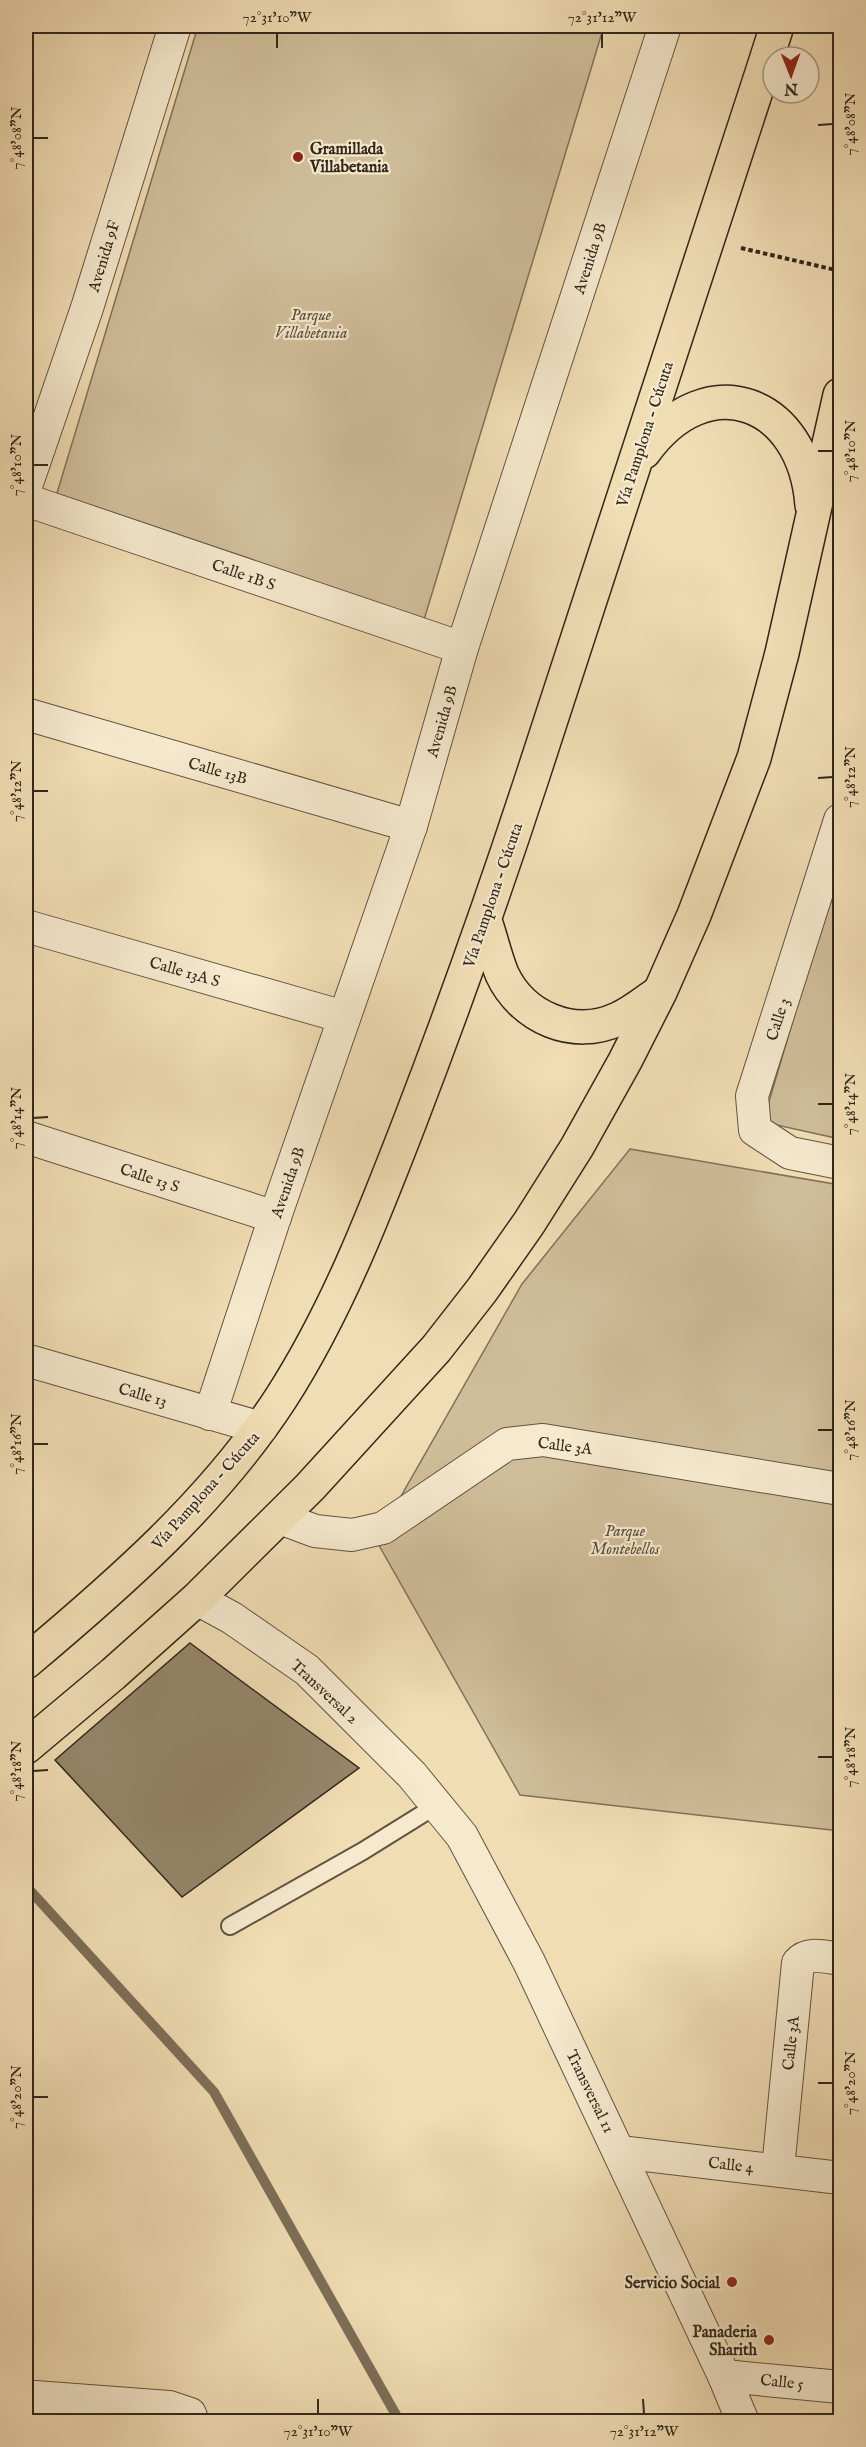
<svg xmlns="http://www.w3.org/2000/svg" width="866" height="2447" font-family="'IM FELL English',serif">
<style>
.green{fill:#d0be9a;stroke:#80725a;stroke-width:1.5}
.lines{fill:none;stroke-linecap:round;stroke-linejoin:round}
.stream{stroke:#7d6f58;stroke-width:10}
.building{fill:#95866b;stroke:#31271b;stroke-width:1.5}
.service-casing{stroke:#615441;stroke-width:20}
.minor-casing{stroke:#615441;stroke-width:34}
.trunk-casing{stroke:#31271b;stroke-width:36}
.path{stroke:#31271b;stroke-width:4;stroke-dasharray:4.5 3;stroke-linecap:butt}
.service{stroke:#f6e9ce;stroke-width:16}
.minor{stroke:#f6e9ce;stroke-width:32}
.trunk{stroke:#f1ddb4;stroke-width:33}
.ticks{fill:none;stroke:#31271b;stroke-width:2}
.poi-dot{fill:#8f2418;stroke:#f6e9ce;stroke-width:2}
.labels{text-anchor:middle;stroke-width:4.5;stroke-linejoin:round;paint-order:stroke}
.poi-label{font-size:16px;font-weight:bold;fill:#31271b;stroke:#f6e9ce;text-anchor:end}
.street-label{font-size:16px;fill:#31271b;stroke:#f6e9ce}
.park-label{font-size:16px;font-style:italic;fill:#594d3b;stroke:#f6e9ce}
.neatline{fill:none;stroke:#31271b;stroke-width:2}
.ticks-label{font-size:15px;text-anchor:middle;fill:#31271b}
</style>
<rect width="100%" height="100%" fill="#f1ddb4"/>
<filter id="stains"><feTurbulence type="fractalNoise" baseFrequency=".00333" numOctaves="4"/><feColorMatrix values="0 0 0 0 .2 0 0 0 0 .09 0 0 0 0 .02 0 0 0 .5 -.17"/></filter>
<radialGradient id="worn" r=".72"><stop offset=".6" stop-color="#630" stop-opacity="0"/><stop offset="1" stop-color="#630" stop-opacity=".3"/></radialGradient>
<g class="green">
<path d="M198,26H604L420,633L54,503Z"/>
<path d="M840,861V1139L763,1122Z"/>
<path d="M630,1149L840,1185V1831L520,1795L376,1540L522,1284Z"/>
</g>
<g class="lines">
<path class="stream" d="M26,1886L214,2092L400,2422"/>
</g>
<path class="building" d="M190,1643L359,1768L182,1897L55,1760Z"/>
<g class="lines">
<defs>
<path id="service" d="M230,1926L363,1851L437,1805"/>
<g id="minor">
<path d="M26,486L87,308L175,26"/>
<path d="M26,500L462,648"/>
<path d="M26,714L411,826"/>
<path d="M840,820L752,1096L755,1130L790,1153L840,1163"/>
<path d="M26,926L344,1017"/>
<path d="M26,1137L275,1217"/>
<path d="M26,1360L261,1428"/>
<path d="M210,1414L275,1217L411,826L462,648L665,26"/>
<path d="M280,1518L315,1531L352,1535L383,1528L507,1444L543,1440L840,1489"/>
<path d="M197,1599L232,1618L307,1670L412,1775L462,1836L529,1962L724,2376L743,2422"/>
<path d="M620,2152L840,2178"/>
<path d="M778,2169L798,1963C808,1951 826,1957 840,1959"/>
<path d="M724,2376L840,2387"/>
<path d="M35,2397L169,2407L190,2414L193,2422"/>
</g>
<g id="trunk">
<path d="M644,452C707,364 804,400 812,505"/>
<path d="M485,921C491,938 495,957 502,974C522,1017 573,1040 618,1019C632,1013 645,1002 657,994"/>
<path d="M26,1662C119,1584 214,1501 281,1398C337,1311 375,1212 412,1116C455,1004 495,891 532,778C614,527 697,277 777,26"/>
<path d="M26,1747L113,1674L197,1599L310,1487L436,1349L482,1290L529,1223L577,1147L625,1061L660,992L694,915L754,758L782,653L840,395"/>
</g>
</defs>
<use href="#service" class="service-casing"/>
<use href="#minor" class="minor-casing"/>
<use href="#trunk" class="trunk-casing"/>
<path class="path" d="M741,248L840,271"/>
<use href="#service" class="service"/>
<use href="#minor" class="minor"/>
<use href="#trunk" class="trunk"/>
</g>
<path class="ticks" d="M277,33V48M602,33V48M818,125L833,124M33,138H48M818,451H833M33,465H48M818,778L833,777M33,791H48M818,1104H833M33,1118L48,1117M818,1430H833M33,1444H48M818,1757H833M33,1771L48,1770M818,2083H833M33,2097H48M318,2399V2414M643,2399L644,2414"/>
<g class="poi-dot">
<circle cx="298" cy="157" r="6"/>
<circle cx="732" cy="2282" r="6"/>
<circle cx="769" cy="2340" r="6"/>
</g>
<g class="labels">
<g class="poi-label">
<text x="310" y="154" text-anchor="start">Gramillada<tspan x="310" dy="18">Villabetania</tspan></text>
<text x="720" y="2288">Servicio Social</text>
<text x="757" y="2337">Panaderia<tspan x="757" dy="18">Sharith</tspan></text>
</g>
<g class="street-label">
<text transform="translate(103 256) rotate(-73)" y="6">Avenida 9F</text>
<text transform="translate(589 258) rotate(-72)" y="6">Avenida 9B</text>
<text transform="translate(644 434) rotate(-72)" y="6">Vía Pamplona - Cúcuta</text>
<text transform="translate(244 574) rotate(19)" y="6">Calle 1B S</text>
<text transform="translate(441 721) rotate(-74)" y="6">Avenida 9B</text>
<text transform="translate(218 770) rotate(16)" y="6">Calle 13B</text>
<text transform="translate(492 895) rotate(-71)" y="6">Vía Pamplona - Cúcuta</text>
<text transform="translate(185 971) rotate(16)" y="6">Calle 13A S</text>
<text transform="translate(777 1019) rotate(-72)" y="6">Calle 3</text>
<text transform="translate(150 1177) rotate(18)" y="6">Calle 13 S</text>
<text transform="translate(287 1182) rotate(-71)" y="6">Avenida 9B</text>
<text transform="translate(143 1394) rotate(16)" y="6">Calle 13</text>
<text transform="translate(565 1445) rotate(7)" y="6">Calle 3A</text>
<text transform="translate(205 1490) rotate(-48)" y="6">Vía Pamplona - Cúcuta</text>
<text transform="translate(325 1691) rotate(43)" y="6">Transversal 2</text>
<text transform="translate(790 2043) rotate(-84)" y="6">Calle 3A</text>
<text transform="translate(591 2091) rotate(64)" y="6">Transversal 11</text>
<text transform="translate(731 2164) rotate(6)" y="6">Calle 4</text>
<text transform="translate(782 2381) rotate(6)" y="6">Calle 5</text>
</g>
<g class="park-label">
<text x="311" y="320">Parque<tspan x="311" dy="18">Villabetania</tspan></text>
<text x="625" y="1536">Parque<tspan x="625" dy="18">Montebellos</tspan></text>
</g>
</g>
<rect width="866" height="2447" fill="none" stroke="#f1ddb4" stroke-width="66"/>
<g transform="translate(791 75) rotate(179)"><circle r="28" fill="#f6e9ce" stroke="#a79b86" stroke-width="1.5"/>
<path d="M0-4.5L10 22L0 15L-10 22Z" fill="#8f2418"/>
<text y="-9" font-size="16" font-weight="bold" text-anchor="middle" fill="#31271b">N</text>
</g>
<rect x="33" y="33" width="800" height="2381" class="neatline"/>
<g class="ticks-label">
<text x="277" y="22">72°31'10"W</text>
<text x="602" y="22">72°31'12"W</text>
<text transform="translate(850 124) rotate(-90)" y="5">7°48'08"N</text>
<text transform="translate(16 138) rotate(-90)" y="5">7°48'08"N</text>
<text transform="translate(850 451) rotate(-90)" y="5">7°48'10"N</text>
<text transform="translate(16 465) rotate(-90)" y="5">7°48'10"N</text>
<text transform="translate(850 777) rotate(-90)" y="5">7°48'12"N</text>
<text transform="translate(16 791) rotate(-90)" y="5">7°48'12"N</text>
<text transform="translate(850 1104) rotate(-90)" y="5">7°48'14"N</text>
<text transform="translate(16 1118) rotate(-90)" y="5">7°48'14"N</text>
<text transform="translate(850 1430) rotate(-90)" y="5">7°48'16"N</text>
<text transform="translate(16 1444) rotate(-90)" y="5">7°48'16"N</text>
<text transform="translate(850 1757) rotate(-90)" y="5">7°48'18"N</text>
<text transform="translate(16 1771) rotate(-90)" y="5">7°48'18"N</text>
<text transform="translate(850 2083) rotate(-90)" y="5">7°48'20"N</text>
<text transform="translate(16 2097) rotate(-90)" y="5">7°48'20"N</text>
<text x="318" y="2436">72°31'10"W</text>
<text x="644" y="2436">72°31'12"W</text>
</g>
<rect width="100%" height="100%" filter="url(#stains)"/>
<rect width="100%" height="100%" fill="url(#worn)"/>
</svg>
